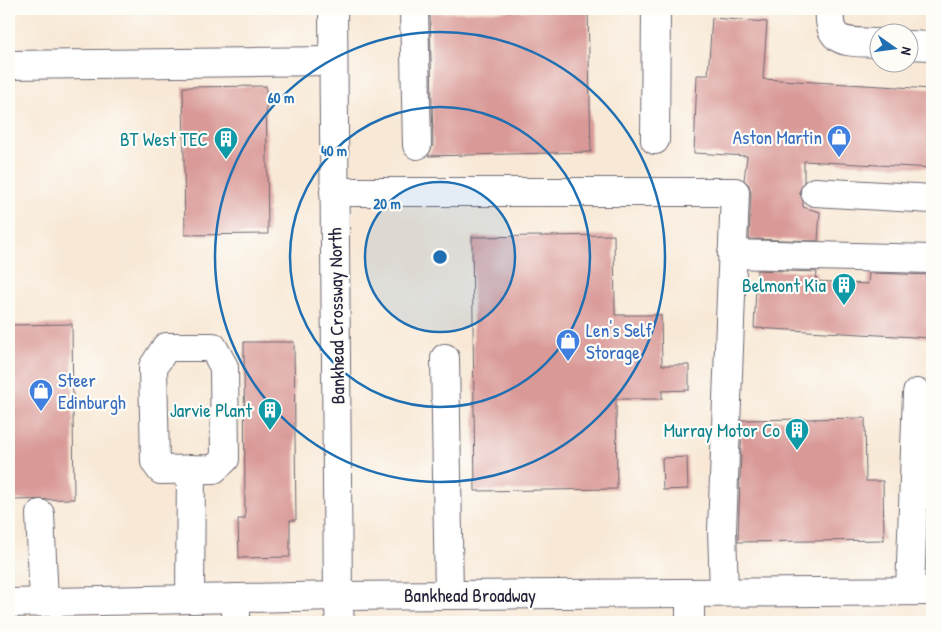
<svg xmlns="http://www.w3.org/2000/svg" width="941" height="631" font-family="'Patrick Hand',sans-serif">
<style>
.building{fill:#d99a97}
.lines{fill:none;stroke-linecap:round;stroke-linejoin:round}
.minor-casing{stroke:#6d6771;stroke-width:30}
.minor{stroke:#fff;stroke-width:28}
.ring{fill:none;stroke:#1f6fb2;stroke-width:2.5}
.labels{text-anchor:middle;stroke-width:4.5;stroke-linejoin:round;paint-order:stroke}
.shop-label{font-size:19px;fill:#366cbe;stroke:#fdfcf7;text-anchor:start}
.culture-label{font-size:19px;fill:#0d838f;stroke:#fdfcf7;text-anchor:end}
.street-label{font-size:19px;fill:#22223b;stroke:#fdfcf7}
.centre{fill:#1f6fb2;stroke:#fdfcf7;stroke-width:2.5}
.ring-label{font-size:15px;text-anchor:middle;font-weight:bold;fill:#1f6fb2;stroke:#fdfcf7;stroke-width:4.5;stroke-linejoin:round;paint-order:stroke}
</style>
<rect width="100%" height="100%" fill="#fdfcf7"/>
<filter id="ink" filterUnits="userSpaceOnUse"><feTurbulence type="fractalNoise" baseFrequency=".02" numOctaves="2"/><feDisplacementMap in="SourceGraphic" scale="10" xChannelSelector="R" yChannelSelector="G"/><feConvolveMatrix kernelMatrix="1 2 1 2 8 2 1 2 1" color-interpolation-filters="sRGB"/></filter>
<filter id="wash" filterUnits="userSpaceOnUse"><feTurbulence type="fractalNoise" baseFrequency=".0096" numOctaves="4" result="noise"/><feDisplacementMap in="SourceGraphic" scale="20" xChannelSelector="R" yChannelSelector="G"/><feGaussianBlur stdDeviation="1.12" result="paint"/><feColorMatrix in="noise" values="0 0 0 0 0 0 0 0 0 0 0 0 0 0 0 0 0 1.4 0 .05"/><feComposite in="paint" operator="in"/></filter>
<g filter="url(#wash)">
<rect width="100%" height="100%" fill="#f8e8d5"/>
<g id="blocks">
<g class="building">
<path d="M588,9L591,152L428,156L433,145L430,13Z"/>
<path d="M712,18L767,22L763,79L932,89V168L804,161V182L799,192L803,201V207L820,212L818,241L749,239L751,193L749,185L744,180L747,156L694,153L697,75H708Z"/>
<path d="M266,86L268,234L185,235L183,87Z"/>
<path d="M614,235L615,315H661L662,365H689V390L662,391V399H616L617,489L475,491L472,237Z"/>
<path d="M757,270L817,272L816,281L868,284L869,273L932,275V338L754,328Z"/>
<path d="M72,324L74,499L9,500V325Z"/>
<path d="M244,342H294L296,520H290V557L239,558L238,519H245Z"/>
<path d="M865,418L866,481H883L884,540L738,542L742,420Z"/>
<path d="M687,457L688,489L663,490L662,458Z"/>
</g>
</g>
</g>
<g filter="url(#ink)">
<use href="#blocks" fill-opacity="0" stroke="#6d6771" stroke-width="1"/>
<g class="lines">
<defs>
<g id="minor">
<path d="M333,9L338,596L340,622"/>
<path d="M414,9L417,145"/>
<path d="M830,9C827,47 849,41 878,43"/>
<path d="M908,45L932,46"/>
<path d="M9,65L333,61"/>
<path d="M655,140L656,9"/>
<path d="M334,192H735L722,530L724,592"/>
<path d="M815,192L932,199"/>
<path d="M732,254L932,259"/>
<path d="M166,347H213L224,367L225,459L214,469L161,470L155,462L153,367Z"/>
<path d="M445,358L449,595"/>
<path d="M40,514L44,602"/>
<path d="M910,591L917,393"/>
<path d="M690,593V622"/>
<path d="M236,598V622"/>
<path d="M190,599L191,469"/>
<path d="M9,603L338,596L932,591"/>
</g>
</defs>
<use href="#minor" class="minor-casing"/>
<use href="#minor" class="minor"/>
</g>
</g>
<circle cx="440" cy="257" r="75" fill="#1f6fb2" fill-opacity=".12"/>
<g class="ring">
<circle cx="440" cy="257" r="75"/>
<circle cx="440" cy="257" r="150"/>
<circle cx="440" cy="257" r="225"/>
</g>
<defs>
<symbol id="shop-pin" viewBox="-11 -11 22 30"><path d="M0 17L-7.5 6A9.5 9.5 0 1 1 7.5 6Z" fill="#3f7fe0" stroke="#fdfcf7"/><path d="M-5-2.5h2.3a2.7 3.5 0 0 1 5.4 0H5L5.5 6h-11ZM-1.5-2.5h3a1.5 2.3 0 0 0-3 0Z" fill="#fff"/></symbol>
<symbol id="building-pin" viewBox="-11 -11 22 30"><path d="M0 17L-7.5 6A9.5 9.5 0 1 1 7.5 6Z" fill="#0f9aa8" stroke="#fdfcf7"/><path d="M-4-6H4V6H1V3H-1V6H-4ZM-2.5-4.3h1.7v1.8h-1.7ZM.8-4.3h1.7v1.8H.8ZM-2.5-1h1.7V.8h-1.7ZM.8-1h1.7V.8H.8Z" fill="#fff"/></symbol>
</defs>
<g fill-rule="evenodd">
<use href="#shop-pin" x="825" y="123" width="28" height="38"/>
<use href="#building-pin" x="212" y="125" width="28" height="38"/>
<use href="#building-pin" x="830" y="271" width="28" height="38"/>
<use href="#shop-pin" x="554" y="327" width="28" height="38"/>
<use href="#shop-pin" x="27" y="377" width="28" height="38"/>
<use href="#building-pin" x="256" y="396" width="28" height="38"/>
<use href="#building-pin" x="783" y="416" width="28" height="38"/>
</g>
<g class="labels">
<g class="shop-label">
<text x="822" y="144" text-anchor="end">Aston Martin</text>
<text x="586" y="337">Len's Self<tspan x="586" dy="22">Storage</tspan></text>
<text x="58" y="387">Steer<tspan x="58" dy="22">Edinburgh</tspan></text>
</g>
<g class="culture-label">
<text x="208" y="146">BT West TEC</text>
<text x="826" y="292">Belmont Kia</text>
<text x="252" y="417">Jarvie Plant</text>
<text x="780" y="437">Murray Motor Co</text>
</g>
<g class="street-label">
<text transform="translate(336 316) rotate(-91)" y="7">Bankhead Crossway North</text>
<text x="470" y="602">Bankhead Broadway</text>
</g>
</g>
<circle cx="440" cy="257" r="8" class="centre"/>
<g class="ring-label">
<text x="281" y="103">60 m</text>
<text x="334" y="156">40 m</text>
<text x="387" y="209">20 m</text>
</g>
<rect width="941" height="631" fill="none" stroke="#fdfcf7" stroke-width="30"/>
<g transform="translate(894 48) rotate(104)"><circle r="24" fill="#fdfcf7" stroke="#a5a5ac"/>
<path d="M0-4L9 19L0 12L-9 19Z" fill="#1f6fb2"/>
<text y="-8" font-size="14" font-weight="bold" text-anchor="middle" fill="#22223b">N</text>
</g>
</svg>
